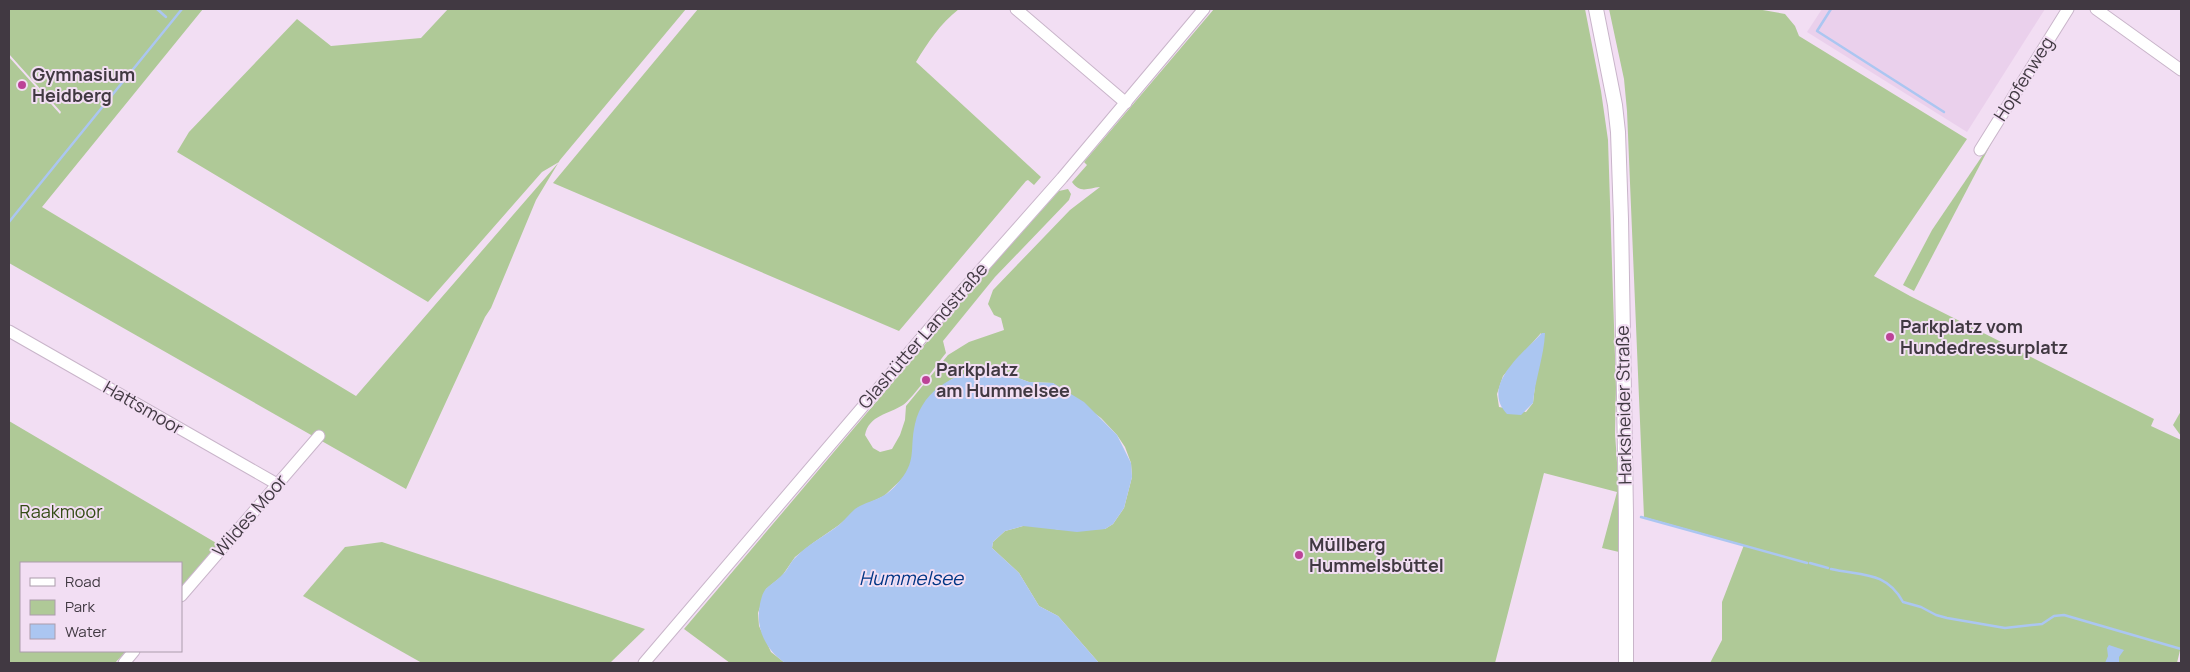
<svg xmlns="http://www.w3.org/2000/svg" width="2190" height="672" font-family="Manrope,sans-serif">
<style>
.built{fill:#ead0ec}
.green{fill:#afc997;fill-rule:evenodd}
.water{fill:#abc6f1}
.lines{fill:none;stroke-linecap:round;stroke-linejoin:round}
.stream{stroke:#abc6f1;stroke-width:2.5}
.minor-casing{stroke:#c9b5ca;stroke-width:13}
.major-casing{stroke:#c9b5ca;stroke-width:16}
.minor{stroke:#fff;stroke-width:11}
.major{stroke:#fff;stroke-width:14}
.poi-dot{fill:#bc4397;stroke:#f2def3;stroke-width:2}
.labels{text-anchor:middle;stroke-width:4;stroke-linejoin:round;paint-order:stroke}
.poi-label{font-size:18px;font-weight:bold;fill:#413942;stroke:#f2def3;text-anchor:start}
.street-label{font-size:18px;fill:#413942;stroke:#f2def3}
.park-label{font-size:18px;fill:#334b14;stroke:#f2def3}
.water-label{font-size:19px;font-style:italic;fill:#013685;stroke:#f2def3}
</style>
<rect width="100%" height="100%" fill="#f2def3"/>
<path class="built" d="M1822,9H2045L1967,132L1807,32Z"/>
<g class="green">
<path d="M9,9H203L42,207L356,396L559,162L542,172L428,302L177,152L189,132L297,19L331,46L421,38L448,9H686L560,160L536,200L491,308L485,317L406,489L9,263V57L60,114L61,112L9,54Z"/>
<path d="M698,9H959C940,24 928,42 916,62L1041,177L1034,185L1028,180L1026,181L899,331L553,183Z"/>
<path d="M1214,9H1585L1601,91L1608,140L1616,387L1615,433L1619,492V552L1602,548L1617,492L1544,473L1495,663H1099L1058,616L1039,606L1019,573L992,548L993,542L1005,531L1023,526H1036L1061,530L1105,529L1113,524L1124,508L1132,477L1131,463L1125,447L1117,435L1101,418L1053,383L1029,382L993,369L982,370L952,379L935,391L927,400L909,470L902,479L884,496L860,507L839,525L813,543L795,557L782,576L766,589L758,613L759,626L771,652L785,663H730L684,629L976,284L1059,191L1068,189L1071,194L1069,200L995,277L943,341L946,353C937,364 913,398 903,405C889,414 869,415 865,435L873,448L880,452L892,449L900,435L905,420L906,406L948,355L969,342L1004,330L1001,318L994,315L988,304L993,290L1070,210L1100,187C1088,188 1080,194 1072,182L1087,165L1084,162ZM1541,333L1533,403L1526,412L1499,407L1497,394L1503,376Z"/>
<path d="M1609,9H1757L1785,14L1795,26L1799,36L1967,139L1874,276L1910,296L2154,419L2151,426L2181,440V646L2177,663H1710L1722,640V602L1744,545L1644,517L1627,111L1624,79Z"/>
<path d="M1993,140L1914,291L1903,285L1932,230Z"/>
<path d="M2181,411V436L2173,425Z"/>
<path d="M9,421L218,544L181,587V563H21V651H126L115,663H9Z"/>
<path d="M382,542L645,629L610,663H422L303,596L345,547Z"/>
</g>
<g class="water">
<path d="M1542,333H1545C1544,357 1535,379 1533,403L1521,415L1507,414C1480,386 1523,353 1542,333Z"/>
<path d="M993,369L1029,382L1053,383L1084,402L1117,435L1131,463L1132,477L1124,508L1113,524L1105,529L1077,532L1023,526L1005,531L993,542L992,548L1019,573L1039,606L1058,616L1099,663H785C766,650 755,629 760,604C761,600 762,594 765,590C770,584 777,581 782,575C788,570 790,562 796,557C808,544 825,536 839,525C845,520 849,514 855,509C870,499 883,501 897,484C918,461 909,450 915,424C923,388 959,370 993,369Z"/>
<path d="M2109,645L2124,650L2119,657V663H2105L2108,656L2107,648Z"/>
</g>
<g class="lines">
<g class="stream">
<path d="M157,9L166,17"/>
<path d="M1831,9L1817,31L1944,112"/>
<path d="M9,222L182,9"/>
<path d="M1641,517L1807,563"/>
<path d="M1810,563L1828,568"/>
<path d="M1831,569C1862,576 1886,571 1903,602L1921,607L1936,615L1947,618L2005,628L2042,624L2054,616L2064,615L2181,649"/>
</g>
<defs>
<g id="minor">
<path d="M1016,9L1126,103"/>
<path d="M2096,9L2181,70"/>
<path d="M1980,150L2068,9"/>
<path d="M9,331L277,484"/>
<path d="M181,596L319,436"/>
<path d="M124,663L134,651"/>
<path d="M644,663L947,308L1062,178L1204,9"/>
</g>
<path id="major" d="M1596,9L1615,105L1618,132L1621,219L1626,513V663"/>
</defs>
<use href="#minor" class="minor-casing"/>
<use href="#major" class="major-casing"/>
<use href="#minor" class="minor"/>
<use href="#major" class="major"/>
</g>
<g class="poi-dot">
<circle cx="22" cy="85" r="5"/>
<circle cx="1890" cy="337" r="5"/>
<circle cx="926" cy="380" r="5"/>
<circle cx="1299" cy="555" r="5"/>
</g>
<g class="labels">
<g class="poi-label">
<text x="32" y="81">Gymnasium<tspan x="32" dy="21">Heidberg</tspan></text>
<text x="1900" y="333">Parkplatz vom<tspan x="1900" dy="21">Hundedressurplatz</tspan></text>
<text x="936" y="376">Parkplatz<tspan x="936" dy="21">am Hummelsee</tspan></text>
<text x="1309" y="551">Müllberg<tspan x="1309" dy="21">Hummelsbüttel</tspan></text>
</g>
<g class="street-label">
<text transform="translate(2024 79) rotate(-58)" y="6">Hopfenweg</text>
<text transform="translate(923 336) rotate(-49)" y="6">Glashütter Landstraße</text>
<text transform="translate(1624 405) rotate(-91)" y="6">Harksheider Straße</text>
<text transform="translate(143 408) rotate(30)" y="6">Hattsmoor</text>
<text transform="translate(250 516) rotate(-49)" y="6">Wildes Moor</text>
</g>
<g class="park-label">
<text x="61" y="518">Raakmoor</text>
</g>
<g class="water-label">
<text x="911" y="585">Hummelsee</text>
</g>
</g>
<rect width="2190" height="672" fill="none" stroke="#413942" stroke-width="20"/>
<rect x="20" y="562" width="162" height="90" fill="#f2def3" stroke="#ab9cac"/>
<rect x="30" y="578" width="25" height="8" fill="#ffffff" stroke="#ab9cac"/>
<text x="65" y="587" font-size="15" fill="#413942">Road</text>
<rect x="30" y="600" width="25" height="15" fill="#afc997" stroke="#ab9cac"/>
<text x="65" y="612" font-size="15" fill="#413942">Park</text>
<rect x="30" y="624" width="25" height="15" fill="#abc6f1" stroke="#ab9cac"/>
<text x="65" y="637" font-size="15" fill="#413942">Water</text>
</svg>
